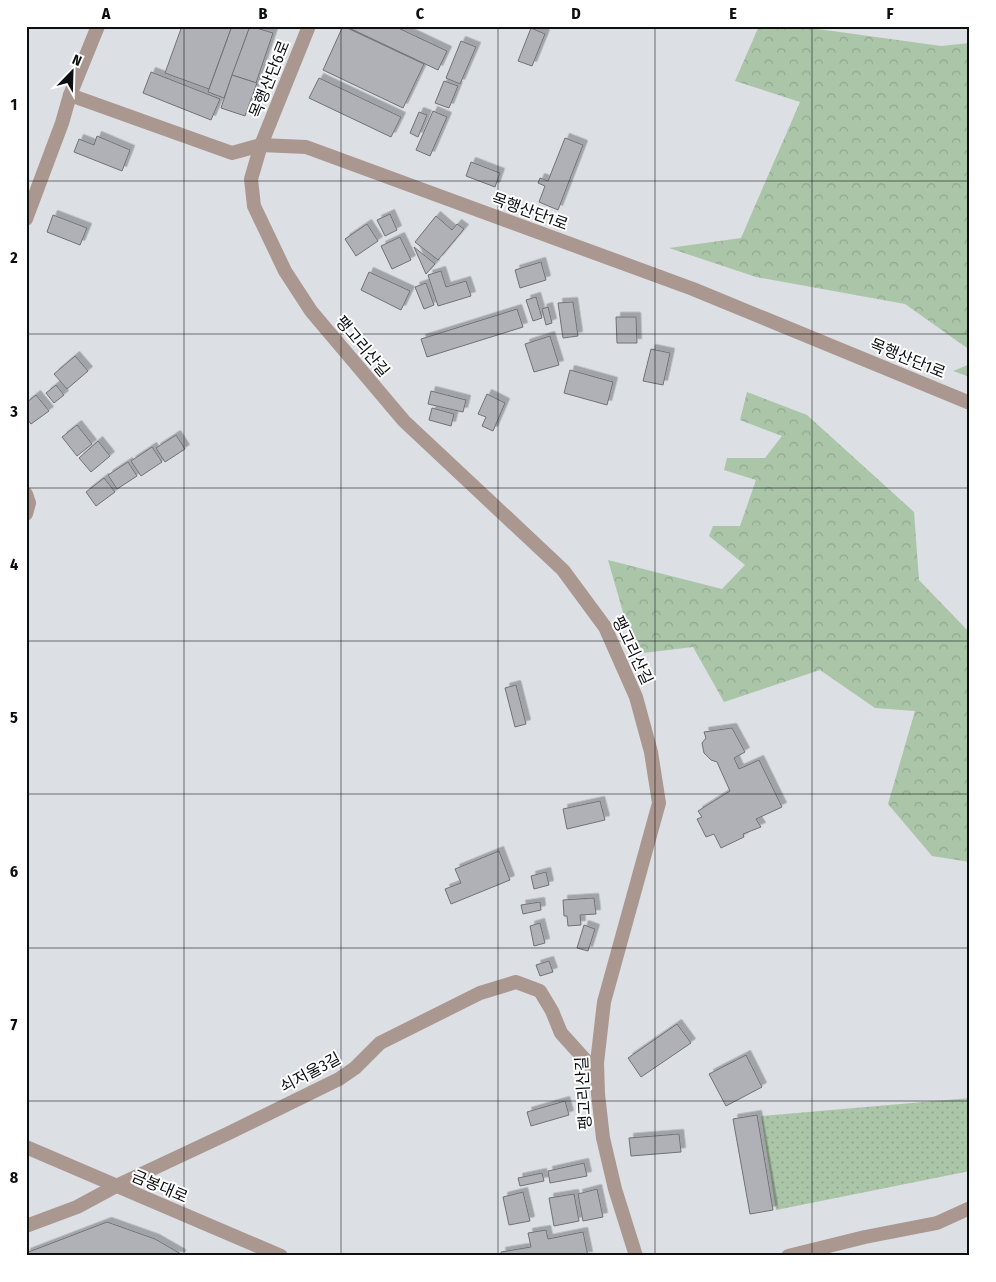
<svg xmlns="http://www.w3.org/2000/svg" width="996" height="1282" font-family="'Fira Sans Condensed','Noto Sans KR',sans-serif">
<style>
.grass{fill:url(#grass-dots)}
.forest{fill:url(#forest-crowns)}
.building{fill:#afb1b6;stroke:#707276;filter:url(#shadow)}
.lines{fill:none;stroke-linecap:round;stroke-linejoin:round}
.minor{stroke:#aa978f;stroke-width:14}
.grid{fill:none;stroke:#0d0e10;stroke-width:1;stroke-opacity:0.55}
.labels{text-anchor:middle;stroke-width:4;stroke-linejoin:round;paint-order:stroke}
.street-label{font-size:16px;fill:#0d0e10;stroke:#fff}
.neatline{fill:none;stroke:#0d0e10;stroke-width:2}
.grid-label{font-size:16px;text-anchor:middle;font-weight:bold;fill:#0d0e10}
</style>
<defs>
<pattern id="grass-dots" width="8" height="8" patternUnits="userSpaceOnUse" patternTransform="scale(1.25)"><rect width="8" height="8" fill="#aac5a8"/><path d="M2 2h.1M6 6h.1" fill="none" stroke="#91a890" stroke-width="1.8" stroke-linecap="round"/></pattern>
<pattern id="forest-crowns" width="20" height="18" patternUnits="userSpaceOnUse" patternTransform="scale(1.25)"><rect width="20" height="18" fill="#aac5a8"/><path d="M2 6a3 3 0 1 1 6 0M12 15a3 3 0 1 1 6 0" fill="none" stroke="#91a890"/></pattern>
<filter id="shadow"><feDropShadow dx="4.5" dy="-4.5" stdDeviation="0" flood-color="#0004"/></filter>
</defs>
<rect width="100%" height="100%" fill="#dcdfe3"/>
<path class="grass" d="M970,1098V1171L776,1210L761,1116Z"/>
<g class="forest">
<path d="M759,26H796L941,46L970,43V350L905,304L756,277L669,248L741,238L800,102L735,81Z"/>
<path d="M970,364V377L953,371Z"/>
<path d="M747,392L807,415L914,512L919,580L970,633V862L932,856L888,804L915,711L875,708L820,670L724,702L693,647L635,654L608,560L722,589L745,565L709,536L713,526H740L756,480L724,470L727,458H765L782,436L740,420Z"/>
</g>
<g class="building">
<path d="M182,26H232L209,89L165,73Z"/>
<path d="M232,26H242L249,29L224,98L208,92Z"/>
<path d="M250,26L273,33L256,83L232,75Z"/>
<path d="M343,26L424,64L403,108L323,70Z"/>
<path d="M345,26H394L447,51L438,70Z"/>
<path d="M531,28L545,34L532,66L518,61Z"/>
<path d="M461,41L476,47L460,84L446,78Z"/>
<path d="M151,72L220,99L211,120L143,93Z"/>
<path d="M232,75L257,83L245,116L221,108Z"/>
<path d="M319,78L401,117L391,137L309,98Z"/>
<path d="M444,81L458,86L449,108L435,103Z"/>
<path d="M433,111L447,117L430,156L416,150Z"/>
<path d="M419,112L427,115L418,137L410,133Z"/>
<path d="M97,136L130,150L122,171L74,152L79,139L94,145Z"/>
<path d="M565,138L583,145L558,210L539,202L545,186L538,183L540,178L548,181Z"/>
<path d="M471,162L500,173L495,187L466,176Z"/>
<path d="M390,214L397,230L385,236L377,220Z"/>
<path d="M53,215L87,228L80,245L47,232Z"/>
<path d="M436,216L452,230L457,224L464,229L438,260L415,242Z"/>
<path d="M367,224L378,241L356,256L345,239Z"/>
<path d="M400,237L411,260L392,269L381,246Z"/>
<path d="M414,247L435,264L426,274Z"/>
<path d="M541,262L546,280L520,288L515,270Z"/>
<path d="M441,271L446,287L466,281L471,296L438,306L428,275Z"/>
<path d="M369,272L410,291L401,310L361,290Z"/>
<path d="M426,283L434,305L424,309L415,287Z"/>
<path d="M536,297L542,318L533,321L526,300Z"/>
<path d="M573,302L578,336L563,338L558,303Z"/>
<path d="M548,307L552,323L546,325L542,309Z"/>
<path d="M517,309L523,327L427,357L421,339Z"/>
<path d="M616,317H636L637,343H617Z"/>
<path d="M550,336L559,365L534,372L525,344Z"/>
<path d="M651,349L670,353L663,385L643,381Z"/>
<path d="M75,356L88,371L67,389L54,374Z"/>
<path d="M570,370L613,382L607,405L564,393Z"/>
<path d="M56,385L64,395L54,403L46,393Z"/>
<path d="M431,391L466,400L463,412L428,404Z"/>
<path d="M487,394L505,403L493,431L482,426L486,417L478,414Z"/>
<path d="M36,395L49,411L31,424L26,418V403Z"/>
<path d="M432,408L454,414L451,426L429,420Z"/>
<path d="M77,425L92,444L77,456L62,437Z"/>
<path d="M176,435L185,449L165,462L156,448Z"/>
<path d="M98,441L110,456L91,472L79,458Z"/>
<path d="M152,447L162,462L141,476L131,461Z"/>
<path d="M128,462L137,476L117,489L108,475Z"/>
<path d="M104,478L115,492L96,506L86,492Z"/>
<path d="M516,685L526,724L515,727L505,688Z"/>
<path d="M732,728L745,752L734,758L739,769L759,760L782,807L756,819L761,827L743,834L744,837L721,848L714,834L706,837L697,819L702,817L698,811L730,791L717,762L711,760L704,753L702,743L706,738L704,732Z"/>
<path d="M600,801L605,820L567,829L563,809Z"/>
<path d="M499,851L510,880L451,904L445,889L461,883L455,869Z"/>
<path d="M546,872L549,885L534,889L531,876Z"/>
<path d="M594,898L596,914L580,915L581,925L568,926L567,916H564L563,900Z"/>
<path d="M540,902L541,910L523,914L521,905Z"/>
<path d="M540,923L545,943L534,946L530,926Z"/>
<path d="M584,925L595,929L588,951L577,948Z"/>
<path d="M549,961L553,972L540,976L536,965Z"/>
<path d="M677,1024L691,1043L641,1077L628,1058Z"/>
<path d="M746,1055L762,1087L726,1106L709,1074Z"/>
<path d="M565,1101L569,1115L531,1126L527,1112Z"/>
<path d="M757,1115L773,1210L750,1214L733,1119Z"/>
<path d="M679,1134L681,1152L631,1156L629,1138Z"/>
<path d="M584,1163L587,1176L550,1183L548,1171Z"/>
<path d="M542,1173L544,1181L520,1186L518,1178Z"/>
<path d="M597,1189L603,1217L583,1221L578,1194Z"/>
<path d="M523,1192L530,1221L509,1225L503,1197Z"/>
<path d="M574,1194L579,1221L554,1226L549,1198Z"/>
<path d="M107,1222L155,1239L181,1254V1256H26V1253Z"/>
<path d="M546,1230L548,1239L583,1232L588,1256H502L501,1252L531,1247L528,1233Z"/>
</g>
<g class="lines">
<g class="minor">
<path d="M309,26L261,145L251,179L254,206L285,271L311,311L404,421L563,570L605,627L636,697L651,752L659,803L604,1002L597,1063L598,1094L603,1138L615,1189L636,1256"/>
<path d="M70,95L232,153L261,145L306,147L693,289L970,403"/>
<path d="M26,219L62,123L70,95L98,26"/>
<path d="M26,494L29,503L26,514"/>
<path d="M26,1147L281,1256"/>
<path d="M26,1226L77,1207L116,1186L229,1133L339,1079L355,1068L380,1043L480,993L516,982L540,991L552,1011L561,1033L597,1073"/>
<path d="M788,1256L865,1237L937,1223L970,1208"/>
</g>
</g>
<path class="grid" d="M184,26V1256M341,26V1256M498,26V1256M655,26V1256M812,26V1256M26,181H970M26,334H970M26,488H970M26,641H970M26,794H970M26,948H970M26,1101H970"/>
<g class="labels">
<g class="street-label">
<text transform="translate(269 79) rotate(-68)" y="6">목행산단6로</text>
<text transform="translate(530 211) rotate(20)" y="6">목행산단1로</text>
<text transform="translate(363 346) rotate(50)" y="6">팽고리산길</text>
<text transform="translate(908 358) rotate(22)" y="6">목행산단1로</text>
<text transform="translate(633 650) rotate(65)" y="6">팽고리산길</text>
<text transform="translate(310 1072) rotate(-28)" y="6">쇠저울3길</text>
<text transform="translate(583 1093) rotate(-93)" y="6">팽고리산길</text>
<text transform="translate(160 1186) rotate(23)" y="6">금봉대로</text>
</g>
</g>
<rect width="996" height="1282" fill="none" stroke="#ffffff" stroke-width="55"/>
<g transform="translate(72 72) rotate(23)" stroke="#ffffff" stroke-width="4" paint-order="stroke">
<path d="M0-4L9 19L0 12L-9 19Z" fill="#0d0e10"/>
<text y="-8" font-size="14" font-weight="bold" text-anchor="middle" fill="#0d0e10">N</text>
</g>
<rect x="28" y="28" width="940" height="1226" class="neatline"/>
<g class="grid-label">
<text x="106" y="19">A</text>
<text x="263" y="19">B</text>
<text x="420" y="19">C</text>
<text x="576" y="19">D</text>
<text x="733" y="19">E</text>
<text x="890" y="19">F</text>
<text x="14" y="110">1</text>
<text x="14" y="263">2</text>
<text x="14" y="417">3</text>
<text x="14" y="570">4</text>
<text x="14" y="723">5</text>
<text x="14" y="877">6</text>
<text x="14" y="1030">7</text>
<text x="14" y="1183">8</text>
</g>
</svg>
